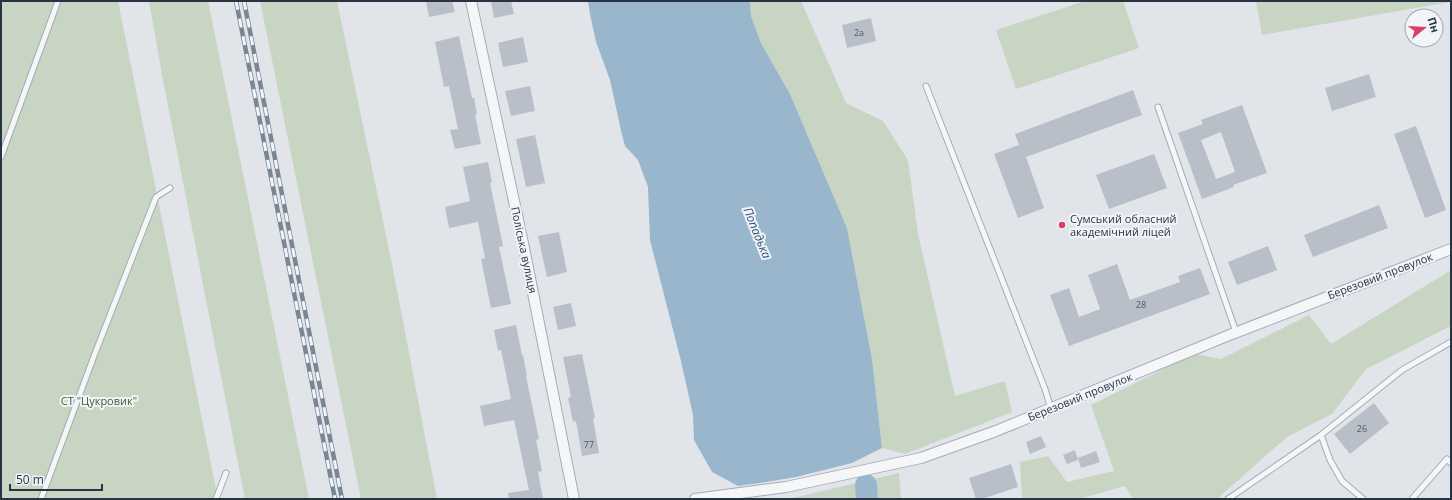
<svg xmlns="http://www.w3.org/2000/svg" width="1452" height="500" font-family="'Open Sans',sans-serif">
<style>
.green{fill:#c8d5c2}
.water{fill:#9ab6cc}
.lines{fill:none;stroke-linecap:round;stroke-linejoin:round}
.river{stroke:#9ab6cc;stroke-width:22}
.building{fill:#b8bfc8;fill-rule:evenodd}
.service-casing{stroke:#a6acb5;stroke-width:7}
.minor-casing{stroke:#a6acb5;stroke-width:12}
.service{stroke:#f4f6f8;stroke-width:5}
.minor{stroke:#f4f6f8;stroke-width:10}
.rail-casing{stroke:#798695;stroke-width:4.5}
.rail{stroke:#f1f4f8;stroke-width:3;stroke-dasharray:9;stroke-linecap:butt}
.poi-dot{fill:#d54063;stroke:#f1f4f8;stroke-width:1.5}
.labels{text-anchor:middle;stroke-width:4;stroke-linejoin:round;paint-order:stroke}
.number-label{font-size:9px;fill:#4c5764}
.poi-label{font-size:11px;fill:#283443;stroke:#f1f4f8;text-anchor:start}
.street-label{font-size:11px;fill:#283443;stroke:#f1f4f8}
.park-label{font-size:11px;fill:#405f35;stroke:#f1f4f8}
.water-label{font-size:12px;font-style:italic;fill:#305779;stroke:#f1f4f8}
</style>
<rect width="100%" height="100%" fill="#e1e5ea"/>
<g class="green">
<path d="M1,1H118L218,499H1Z"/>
<path d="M149,1H208L309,499H245L163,80Z"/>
<path d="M260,1H337L392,264L437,499H361Z"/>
<path d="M750,1H801L846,103L883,121L908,160L918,234L955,396L1005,381L1012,412L905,454L882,448L872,359L847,228L790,94L761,43L751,16Z"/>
<path d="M1085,1H1123L1139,48L1016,89L996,30Z"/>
<path d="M1256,1H1450V2L1262,35Z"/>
<path d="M1451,270V326L1366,369L1332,414L1287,437L1217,499H1133L1125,486L1079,499H1022L1020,462L1048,456L1067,482L1114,471L1091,405L1194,354L1221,359L1309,315L1331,344Z"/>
<path d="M899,473L901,499H786L797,497Z"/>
</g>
<path class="water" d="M588,1H750L751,16L761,43L790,94L847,228L872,359L882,448L852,463L796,477L760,483L738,486L712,472L694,440L693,415L681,361L650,240L648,187L638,160L625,146L622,135L610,80L596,42L590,14Z"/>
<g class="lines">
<path class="river" d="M866,485L867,499"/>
</g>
<g class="building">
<path d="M426,1H452L455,12L429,17Z"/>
<path d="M491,1H511L514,14L494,18Z"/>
<path d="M871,18L876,41L847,48L842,25Z"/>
<path d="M459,36L472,98H474L477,114L475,115L481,144L455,149L450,130L458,129L449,86L444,87L435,42Z"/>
<path d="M523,37L528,62L503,67L498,43Z"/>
<path d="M1369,74L1376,97L1332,111L1325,88Z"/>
<path d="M530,86L535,111L511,116L505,91Z"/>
<path d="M1133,90L1142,115L1026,157L1044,208L1018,218L994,154L1019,145L1015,134Z"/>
<path d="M1242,105L1267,173L1233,185L1234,187L1202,199L1178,133L1203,124L1201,120ZM1221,132L1235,172L1216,179L1201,140Z"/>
<path d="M1416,126L1446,210L1425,218L1394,134Z"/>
<path d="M535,135L545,183L526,187L516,139Z"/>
<path d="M1154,154L1167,188L1109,209L1096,175Z"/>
<path d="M488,162L492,182L490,183L503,246L499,247L511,304L491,308L481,259L485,258L478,222L449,228L445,207L470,201L463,167Z"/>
<path d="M1379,205L1388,228L1313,257L1304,235Z"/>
<path d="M559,232L567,272L547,277L538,236Z"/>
<path d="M1268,246L1277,270L1237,285L1228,262Z"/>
<path d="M1117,264L1130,300L1180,282L1178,276L1200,268L1210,294L1069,346L1050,295L1069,288L1079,317L1100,309L1088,275Z"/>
<path d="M571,303L576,326L558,330L553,307Z"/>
<path d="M516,325L522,355H523L527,376H526L539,439L536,440L542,471L538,472L543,499H509L508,493L529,490L514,420L484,426L480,406L511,399L501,350L498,351L494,330Z"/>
<path d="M582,354L595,418H593L599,453L582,456L576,421L573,422L568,398L571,397L563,357Z"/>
<path d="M1374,403L1389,423L1350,454L1334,434Z"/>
<path d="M1041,436L1046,447L1030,454L1026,442Z"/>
<path d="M1075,450L1078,460L1067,464L1063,455Z"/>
<path d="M1096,451L1100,462L1081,468L1078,458Z"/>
<path d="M1011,464L1018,487L982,499H976L969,478Z"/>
</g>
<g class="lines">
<defs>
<g id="service">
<path d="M926,86L1045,389L1051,409"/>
<path d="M1158,107L1236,332"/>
<path d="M1,157L58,1"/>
<path d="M1321,435L1330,460L1342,481L1363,499"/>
<path d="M41,499L94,356L156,197L170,188"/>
<path d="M216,499L226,473"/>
<path d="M1228,499L1321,435L1402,370L1451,342"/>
<path d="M1412,499L1447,459L1451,463"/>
</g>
<g id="minor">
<path d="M471,1L523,243L574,499"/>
<path d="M695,499L786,487L921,458L996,431L1227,336L1451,249"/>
</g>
</defs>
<use href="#service" class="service-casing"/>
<use href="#minor" class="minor-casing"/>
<use href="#service" class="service"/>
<use href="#minor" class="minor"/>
<defs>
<g id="rail">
<path d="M236,1L335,499"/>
<path d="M244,1L342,499"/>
</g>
</defs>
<use href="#rail" class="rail-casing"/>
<use href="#rail" class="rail"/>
</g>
<circle class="poi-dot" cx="1062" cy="225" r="4"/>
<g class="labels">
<g class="number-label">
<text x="859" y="36">2а</text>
<text x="1141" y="308">28</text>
<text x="1362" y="432">26</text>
<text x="589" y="448">77</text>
</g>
<g class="poi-label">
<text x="1070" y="223">Сумський обласний<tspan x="1070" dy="13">академічний ліцей</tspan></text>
</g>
<g class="street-label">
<text transform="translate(524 250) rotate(78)" y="4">Поліська вулиця</text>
<text transform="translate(1380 276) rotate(-21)" y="4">Березовий провулок</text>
<text transform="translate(1080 397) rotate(-22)" y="4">Березовий провулок</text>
</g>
<g class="park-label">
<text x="99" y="405">СТ "Цукровик"</text>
</g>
<g class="water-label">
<text transform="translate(757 233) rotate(68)" y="4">Попадька</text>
</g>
</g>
<rect width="1452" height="500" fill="none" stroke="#283443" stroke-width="4"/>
<g transform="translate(1424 28) rotate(72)"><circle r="19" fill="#f1f4f8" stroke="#a1a7b0"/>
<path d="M0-3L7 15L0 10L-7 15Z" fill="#d54063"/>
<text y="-6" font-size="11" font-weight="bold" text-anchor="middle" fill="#283443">Пн</text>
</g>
<path d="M10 484v6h92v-6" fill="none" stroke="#283443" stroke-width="2"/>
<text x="16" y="484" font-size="12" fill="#283443" stroke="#f1f4f8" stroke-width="3" paint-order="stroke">50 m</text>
</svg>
